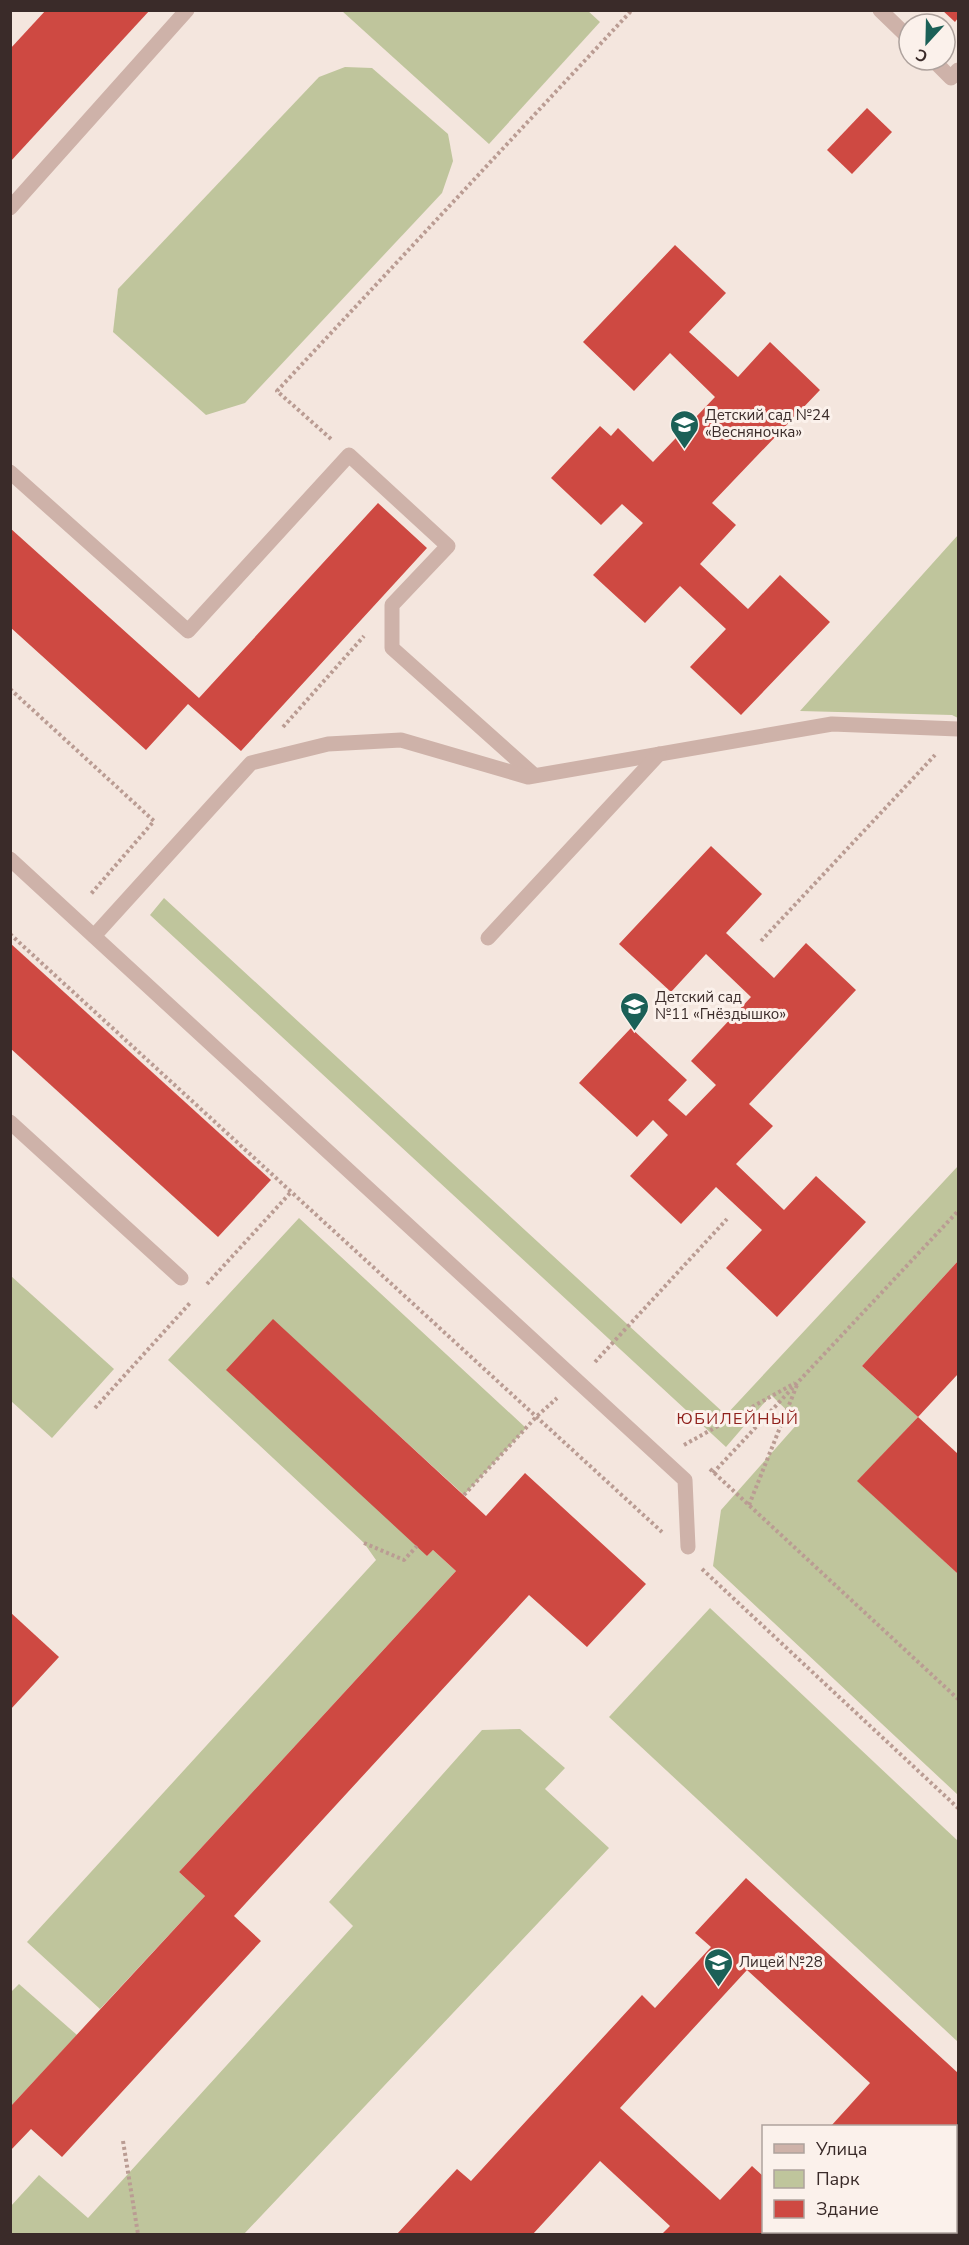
<svg xmlns="http://www.w3.org/2000/svg" width="969" height="2245" font-family="'Nunito Sans',sans-serif">
<style>
.green{fill:#bfc59c}
.building{fill:#ce4942}
.lines{fill:none;stroke-linecap:round;stroke-linejoin:round}
.path{stroke:#ba9c93;stroke-width:4;stroke-dasharray:3 3;stroke-linecap:butt}
.minor{stroke:#ceb2a9;stroke-width:15}
.labels{text-anchor:middle;stroke-width:6;stroke-linejoin:round;paint-order:stroke}
.poi-label{font-size:15px;fill:#3a2b29;stroke:#fbf1eb;text-anchor:start}
.neighbourhood-label{font-size:16px;letter-spacing:1.5px;fill:#90211c;stroke:#fbf1eb}
</style>
<rect width="100%" height="100%" fill="#f4e6de"/>
<g class="green">
<path d="M587,10L600,22L489,144L342,11Z"/>
<path d="M345,67L372,68L448,134L453,161L442,193L245,403L206,415L113,332L118,289L319,77Z"/>
<path d="M958,535V718L952,715L800,711Z"/>
<path d="M164,898L726,1415L958,1166V1261L862,1366L918,1417L858,1481L958,1574V1795L713,1566L721,1510L799,1422L771,1395L726,1447L150,915Z"/>
<path d="M299,1218L526,1428L464,1495L273,1320L427,1556L433,1550L456,1571L179,1872L205,1896L100,2009L27,1942L376,1560L364,1543L168,1360Z"/>
<path d="M11,1276L114,1369L52,1438L11,1401Z"/>
<path d="M710,1608L958,1841V2042L609,1717Z"/>
<path d="M520,1729L565,1768L545,1789L609,1848L244,2234H11V2206L39,2175L88,2218L353,1926L329,1902L482,1730Z"/>
<path d="M19,1984L77,2035L10,2107V1993Z"/>
</g>
<g class="building">
<path d="M46,10H150L10,162V49Z"/>
<path d="M942,10H958V18L955,22Z"/>
<path d="M867,108L892,132L852,174L827,150Z"/>
<path d="M675,245L726,293L689,332L738,377L770,342L820,390L712,503L736,525L700,564L748,609L780,575L830,622L741,715L690,667L726,629L680,586L645,623L593,575L643,523L622,504L601,525L551,478L600,426L611,436L618,428L653,462L715,397L670,353L634,391L583,342Z"/>
<path d="M378,503L427,548L241,751L188,704L146,750L10,627V528L199,698Z"/>
<path d="M711,846L762,894L726,933L774,978L806,943L856,990L749,1104L773,1126L736,1164L784,1210L816,1176L866,1222L777,1317L726,1268L762,1230L716,1187L681,1224L630,1176L668,1135L653,1120L637,1137L579,1083L631,1028L687,1080L668,1100L686,1116L716,1085L691,1061L751,997L706,954L671,992L619,944Z"/>
<path d="M10,943L271,1180L218,1237L10,1048Z"/>
<path d="M958,1261V1374L918,1417L862,1366Z"/>
<path d="M273,1319L486,1516L525,1473L646,1584L587,1647L529,1595L234,1916L261,1941L62,2157L31,2129L10,2151V2107L205,1896L179,1872L456,1571L433,1550L427,1556L226,1370Z"/>
<path d="M918,1417L958,1454V1574L857,1481Z"/>
<path d="M10,1612L59,1657L10,1710Z"/>
<path d="M746,1878L958,2073V2190L956,2193V2126H831L870,2083L747,1970L620,2108L720,2200L752,2166L764,2177V2232H878L875,2234H662L670,2226L600,2161L533,2234H397L457,2169L471,2181L642,1995L655,2008L711,1947L695,1933Z"/>
</g>
<g class="lines">
<g class="path">
<path d="M331,439L277,391L632,10"/>
<path d="M10,689L154,821L90,895"/>
<path d="M283,727L364,636"/>
<path d="M10,934L662,1532"/>
<path d="M761,941L935,755"/>
<path d="M207,1284L291,1192"/>
<path d="M595,1362L727,1219"/>
<path d="M95,1408L190,1303"/>
<path d="M684,1445L795,1383"/>
<path d="M710,1469L958,1699"/>
<path d="M713,1473L958,1211"/>
<path d="M464,1495L537,1416L557,1398"/>
<path d="M749,1505L797,1385"/>
<path d="M364,1543L404,1560L417,1546"/>
<path d="M702,1569L958,1808"/>
<path d="M123,2141L138,2234"/>
</g>
<g class="minor">
<path d="M880,10L909,38"/>
<path d="M933,60L951,78L958,70"/>
<path d="M10,208L187,10"/>
<path d="M10,472L188,631L349,455L448,546L392,605V648L534,775"/>
<path d="M10,859L685,1480L688,1547"/>
<path d="M94,936L251,763L328,744L401,740L528,777L832,724L958,729"/>
<path d="M488,938L659,754"/>
<path d="M10,1122L181,1278"/>
</g>
</g>
<defs>
<symbol id="school-pin" viewBox="-11 -11 22 30"><path d="M0 17L-7.5 6A9.5 9.5 0 1 1 7.5 6Z" fill="#1b6057" stroke="#fbf1eb"/><path d="M0-5L7-2L0 1L-7-2ZM-4 1L0 2.5L4 1V4Q0 6-4 4Z" fill="#fff"/></symbol>
</defs>
<g fill-rule="evenodd">
<use href="#school-pin" x="668" y="408" width="33" height="45"/>
<use href="#school-pin" x="618" y="990" width="33" height="45"/>
<use href="#school-pin" x="702" y="1946" width="33" height="45"/>
</g>
<g class="labels">
<g class="poi-label">
<text x="705" y="420">Детский сад №24<tspan x="705" dy="17">«Весняночка»</tspan></text>
<text x="655" y="1002">Детский сад<tspan x="655" dy="17">№11 «Гнёздышко»</tspan></text>
<text x="739" y="1967">Лицей №28</text>
</g>
<g class="neighbourhood-label">
<text x="738" y="1424">ЮБИЛЕЙНЫЙ</text>
</g>
</g>
<rect width="969" height="2245" fill="none" stroke="#3a2b29" stroke-width="24"/>
<rect x="762" y="2125" width="195" height="108" fill="#fbf1eb" stroke="#aea29d" stroke-width="1.5"/>
<rect x="774" y="2144" width="30" height="9" fill="#ceb2a9" stroke="#aea29d" stroke-width="1.5"/>
<text x="816" y="2155" font-size="18" fill="#3a2b29">Улица</text>
<rect x="774" y="2170" width="30" height="18" fill="#bfc59c" stroke="#aea29d" stroke-width="1.5"/>
<text x="816" y="2185" font-size="18" fill="#3a2b29">Парк</text>
<rect x="774" y="2200" width="30" height="18" fill="#ce4942" stroke="#aea29d" stroke-width="1.5"/>
<text x="816" y="2215" font-size="18" fill="#3a2b29">Здание</text>
<g transform="translate(927 42) rotate(202)"><circle r="28" fill="#fbf1eb" stroke="#aea29d" stroke-width="1.5"/>
<path d="M0-4.5L10 22L0 15L-10 22Z" fill="#1b6057"/>
<text y="-9" font-size="16" font-weight="bold" text-anchor="middle" fill="#3a2b29">С</text>
</g>
</svg>
